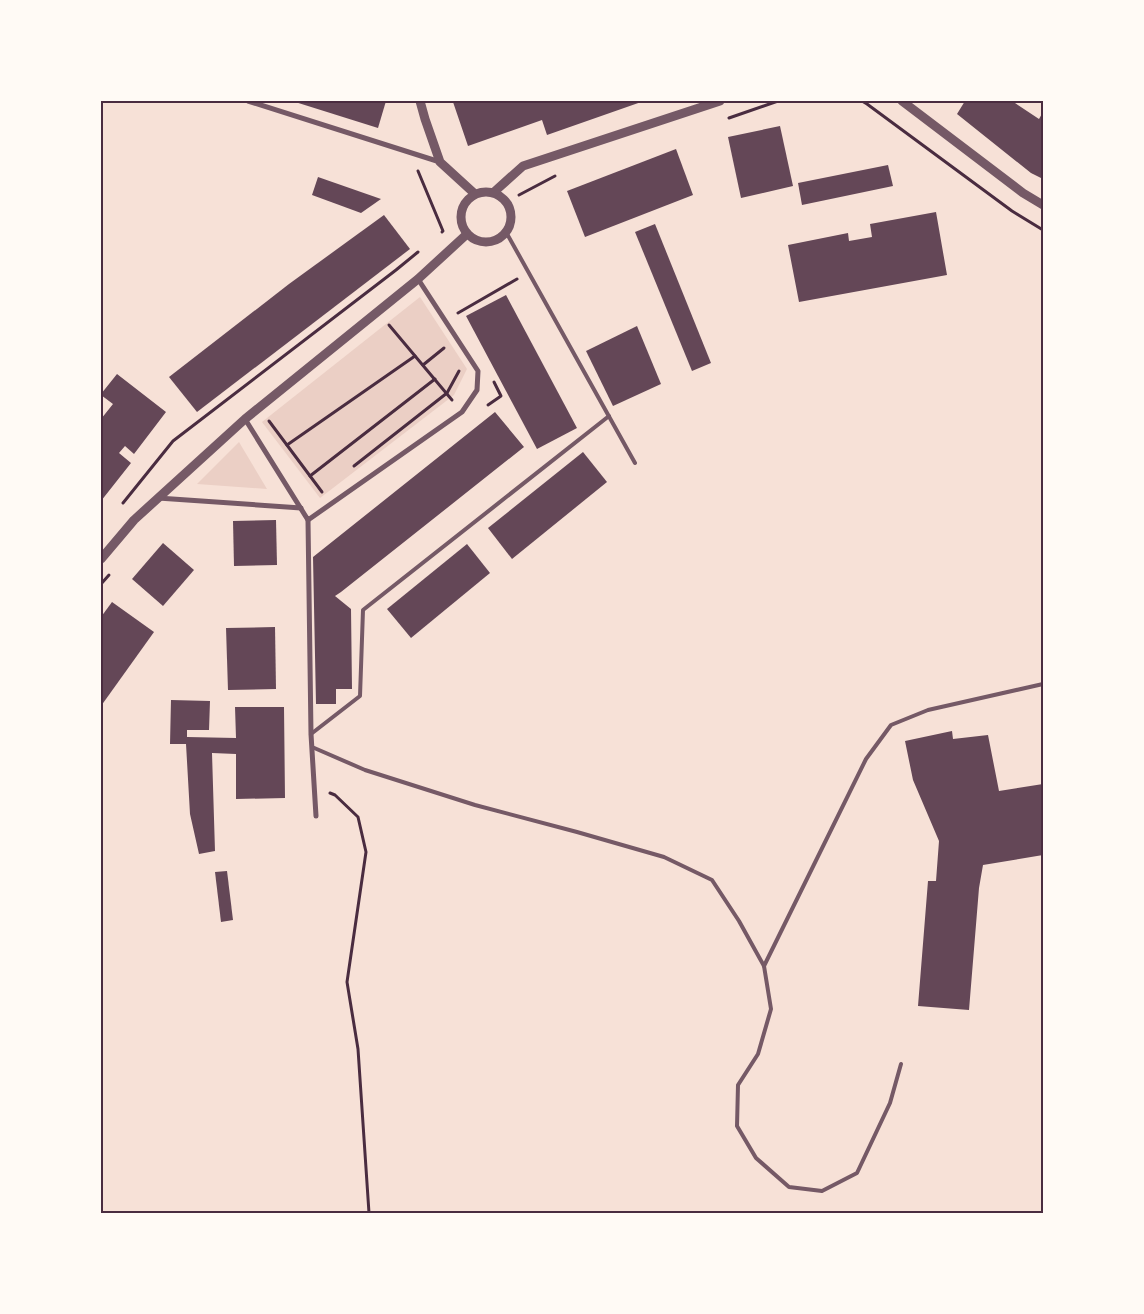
<svg xmlns="http://www.w3.org/2000/svg" width="1144" height="1314" font-family="Lato,sans-serif">
<style>
.green{fill:#ebcfc5}
.building{fill:#644757}
.lines{fill:none;stroke-linecap:round;stroke-linejoin:round}
.path{stroke:#4a2c40;stroke-width:3}
.service{stroke:#755966;stroke-width:4}
.minor{stroke:#755966;stroke-width:5}
.tertiary{stroke:#755966;stroke-width:9}
.neatline{fill:none;stroke:#4a2c40;stroke-width:2}
</style>
<rect width="100%" height="100%" fill="#f7e1d7"/>
<g class="green">
<path d="M420,297L467,369L454,395L320,498L262,422Z"/>
<path d="M239,442L267,489L197,484Z"/>
</g>
<g class="building">
<path d="M292,101H386L378,128Z"/>
<path d="M644,101L547,135L542,120L468,146L453,102Z"/>
<path d="M965,101H1012L1039,119L1043,112V179L1031,173L957,114Z"/>
<path d="M780,126L793,186L741,198L728,137Z"/>
<path d="M676,149L693,195L585,237L567,191Z"/>
<path d="M888,165L893,186L802,205L798,183Z"/>
<path d="M318,177L381,199L361,213L312,195Z"/>
<path d="M936,212L947,275L799,302L788,245L848,233L849,241L872,237L870,224Z"/>
<path d="M384,215L410,249L197,412L169,377L289,284Z"/>
<path d="M655,224L711,363L692,371L635,232Z"/>
<path d="M506,295L577,428L537,449L466,316Z"/>
<path d="M637,326L661,384L613,406L586,351Z"/>
<path d="M117,374L166,412L134,454L125,446L119,453L131,463L101,501V419L113,404L101,395V394Z"/>
<path d="M495,412L524,447L341,592L335,596L351,609L352,689H336V704H316L313,557Z"/>
<path d="M583,452L607,482L512,559L488,528Z"/>
<path d="M276,520L277,565L234,566L233,521Z"/>
<path d="M163,543L194,570L163,606L132,579Z"/>
<path d="M467,544L490,573L411,638L387,609Z"/>
<path d="M112,602L154,632L101,706V617Z"/>
<path d="M275,627L276,689L228,690L226,628Z"/>
<path d="M171,700L210,701L209,730H187V737L236,738L235,707H284L285,798L236,799V754L212,753L215,851L199,854L190,814L186,744H170Z"/>
<path d="M952,731L953,739L988,735L999,791L1043,784V855L983,865L979,888L969,1010L918,1006L928,881H936L939,841L913,780L905,741Z"/>
<path d="M227,871L233,920L221,922L215,872Z"/>
</g>
<g class="lines">
<g class="path">
<path d="M862,101L867,104L1012,211L1043,230"/>
<path d="M729,118L778,101"/>
<path d="M418,171L443,231L442,232"/>
<path d="M519,195L555,176"/>
<path d="M458,313L517,279"/>
<path d="M389,325L452,400"/>
<path d="M423,365L444,348"/>
<path d="M488,405L501,396L494,382"/>
<path d="M269,421L322,492"/>
<path d="M287,445L415,356"/>
<path d="M354,466L447,393L459,371"/>
<path d="M310,476L435,379"/>
<path d="M123,503L173,441L396,270L418,252"/>
<path d="M101,584L109,575"/>
<path d="M330,793L335,795L358,817L366,852L347,982L358,1049L369,1213"/>
</g>
<g class="service">
<path d="M506,232L635,463"/>
<path d="M311,734L360,696L363,610L609,416"/>
<path d="M312,747L365,770L475,805L577,832L664,857L712,880L739,921L764,966L771,1009L758,1054L738,1085L737,1126L756,1158L789,1187L822,1191L857,1173L890,1103L901,1064"/>
<path d="M764,966L866,759L891,725L928,710L1043,684"/>
</g>
<g class="minor">
<path d="M248,101L440,162"/>
<path d="M245,419L308,520L462,412L477,390L478,371L418,279"/>
<path d="M158,498L301,508"/>
<path d="M308,520L311,734L316,816"/>
</g>
<g class="tertiary">
<path d="M420,101L425,119L440,162L475,194"/>
<path d="M902,101L1023,193L1043,205"/>
<circle cx="486" cy="217" r="25"/>
<path d="M494,192L523,166L720,101"/>
<path d="M101,559L134,520L245,419L418,279L467,234"/>
</g>
</g>
<rect width="1144" height="1314" fill="none" stroke="#fffaf5" stroke-width="205"/>
<rect x="102" y="102" width="940" height="1110" class="neatline"/>
</svg>
